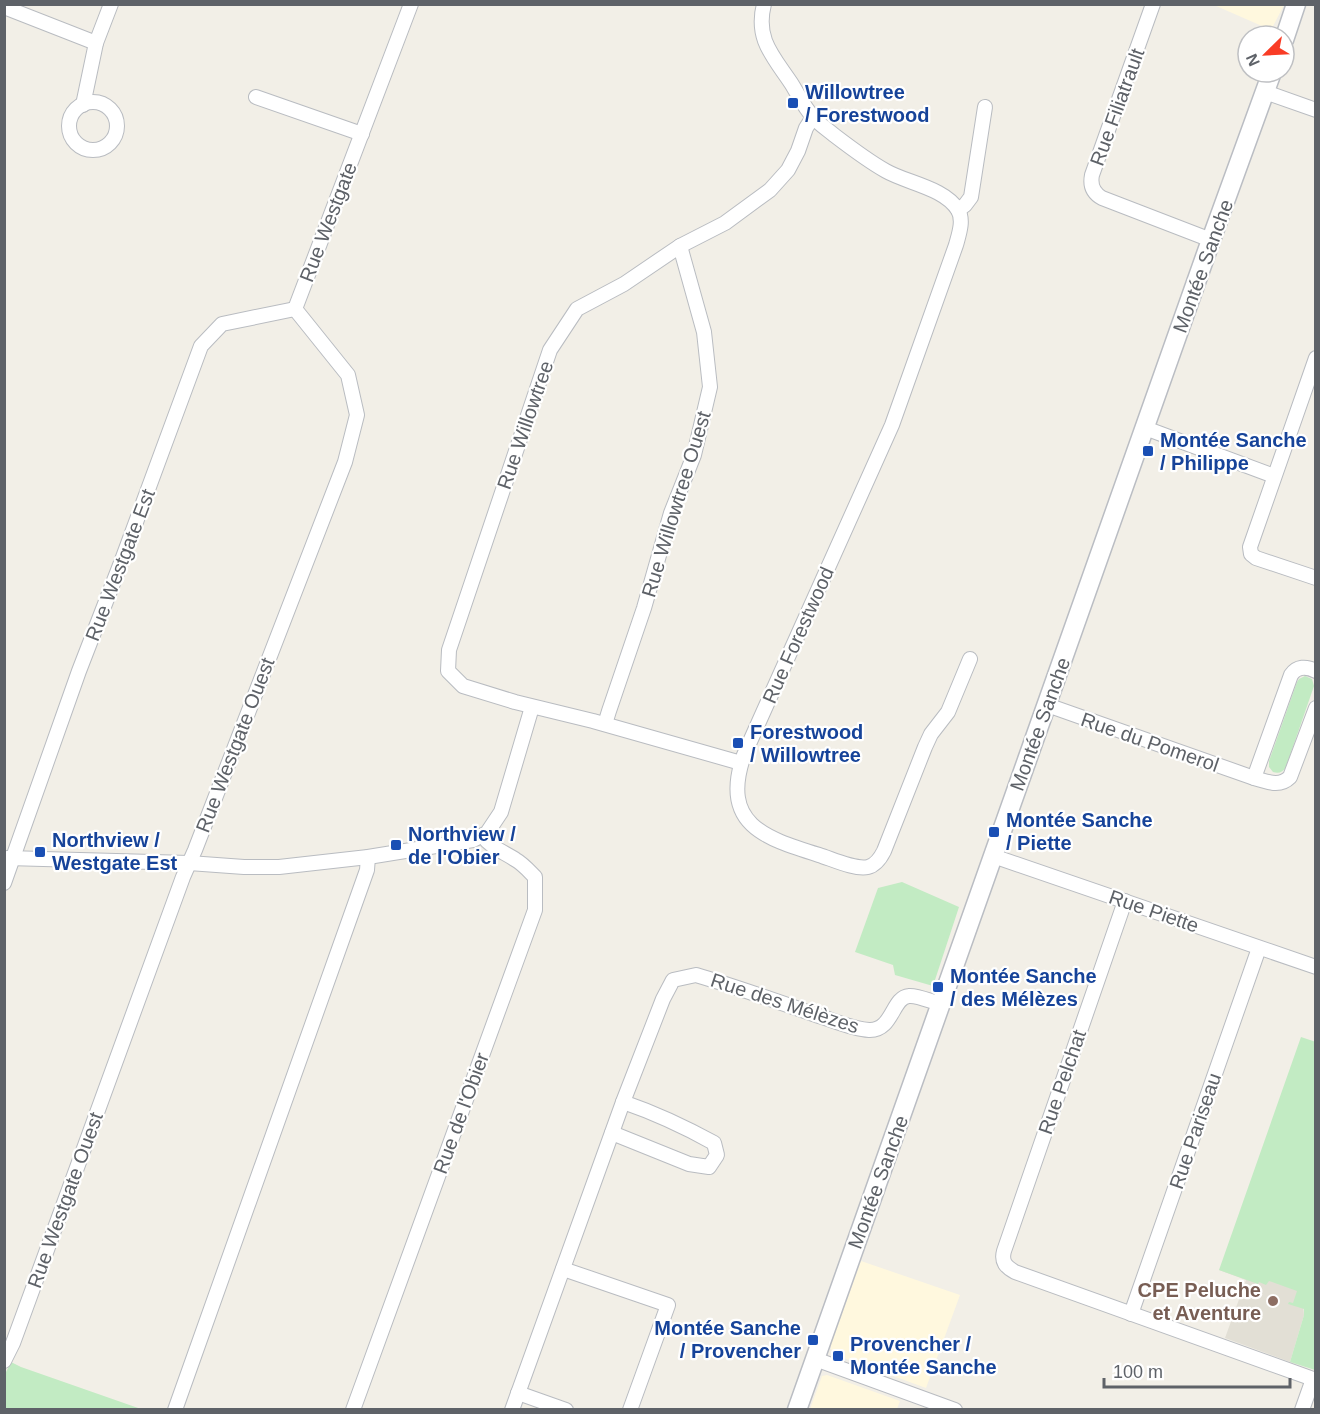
<svg xmlns="http://www.w3.org/2000/svg" width="1320" height="1414" font-family="Helvetica,sans-serif">
<style>
.commercial{fill:#fff8de}
.education{fill:#e2dfd5}
.green{fill:#c2ebc3}
.lines{fill:none;stroke-linecap:round;stroke-linejoin:round}
.street-casing{stroke:#b9bcc1;stroke-width:16}
.secondary-casing{stroke:#babdc3;stroke-width:21}
.street{stroke:#fff;stroke-width:14}
.secondary{stroke:#fff;stroke-width:18}
.transit-dot{fill:#1a4fb4;stroke:#fff;stroke-width:2}
.education-dot{fill:#8d6e63;stroke:#fff;stroke-width:2}
.labels{text-anchor:middle;stroke-width:4.5;stroke-linejoin:round;paint-order:stroke}
.transit-label{font-size:20px;font-weight:bold;fill:#164399;stroke:#fff;text-anchor:start}
.street-label{font-size:20px;fill:#5e6268;stroke:#fff}
.education-label{font-size:20px;font-weight:bold;fill:#785e54;stroke:#fff;text-anchor:end}
</style>
<rect width="100%" height="100%" fill="#f2efe7"/>
<g class="commercial">
<path d="M1214,5H1284L1271,30Z"/>
<path d="M861,1261L960,1295L926,1388L841,1357L842,1354L837,1352L836,1354L833,1352L831,1349V1344Z"/>
<path d="M827,1375L900,1401L897,1409H810L822,1376Z"/>
</g>
<path class="education" d="M1300,1269L1304,1315L1290,1362L1225,1338L1246,1280L1219,1270Z"/>
<g class="green">
<path d="M1305,676L1312,679L1314,686L1286,767C1283,772 1279,774 1273,772L1269,767V761L1297,682L1299,679Z"/>
<path d="M902,882L959,907L933,986L895,975L893,965L855,952L878,888Z"/>
<path d="M1301,1037L1316,1042L1315,1370L1290,1362L1304,1315V1309L1288,1304L1289,1302L1293,1303L1297,1291L1269,1281L1266,1285L1259,1282L1258,1284L1219,1270Z"/>
<path d="M11,1362L21,1367L141,1409L5,1410V1374Z"/>
</g>
<g class="lines">
<defs>
<g id="street">
<path d="M764,4C755,39 773,56 791,83C798,94 804,107 813,117C819,124 827,129 834,135C851,148 868,161 886,171C907,183 945,188 958,210C964,220 959,234 956,245L892,425L744,755C720,824 764,838 819,855C832,859 855,870 868,867C876,865 881,857 884,851L925,747L931,734L948,712L970,659"/>
<path d="M1153,4L1092,175C1090,185 1093,193 1102,198L1211,240"/>
<path d="M4,7L96,43"/>
<path d="M1265,92L1316,110"/>
<path d="M256,97L362,134"/>
<circle cx="93" cy="126" r="24"/>
<path d="M83,105L96,43L111,4"/>
<path d="M958,210L965,205L971,197L985,107"/>
<path d="M295,309L411,4"/>
<path d="M1316,358L1250,547L1251,554L1256,558L1316,578"/>
<path d="M1145,428L1274,476"/>
<path d="M1047,705L1254,778C1266,781 1279,788 1290,777L1316,708"/>
<path d="M605,724L609,711L644,608L671,513L694,455L710,387L704,332L680,246"/>
<path d="M741,763L593,721L515,702L463,686L448,671L449,650L550,350L577,309L624,284L680,246L725,223L770,190L788,170L798,151L806,128L813,117"/>
<path d="M1254,778L1291,675C1297,666 1306,666 1316,671"/>
<path d="M993,856L1316,967"/>
<path d="M7,858L189,863L244,867H279L368,857L473,840L487,833L501,812L532,707"/>
<path d="M4,883L79,671L122,560L201,346L222,324L295,309"/>
<path d="M1125,901L1004,1251C1001,1262 1006,1267 1015,1272L1316,1380"/>
<path d="M612,1133L689,1164L709,1167L717,1155L714,1143C685,1127 655,1113 623,1102"/>
<path d="M563,1269L668,1305L630,1410"/>
<path d="M1131,1314L1259,948"/>
<path d="M815,1359L955,1410"/>
<path d="M4,1361L13,1343L183,877L195,850L345,462L357,415L348,375L295,309"/>
<path d="M518,1393L566,1410"/>
<path d="M175,1410L367,870L368,857"/>
<path d="M353,1410L535,910V877C529,871 523,864 516,860C504,852 491,848 483,836"/>
<path d="M512,1410L623,1102L663,999L673,980L696,975C737,987 776,1001 816,1015C833,1020 851,1029 869,1030C893,1031 892,997 909,996C917,995 932,1002 941,1004"/>
<path d="M1302,1410L1313,1379"/>
</g>
<g id="secondary">
<path d="M1284,40L1296,4"/>
<path d="M797,1410L1211,240L1272,72"/>
</g>
</defs>
<use href="#street" class="street-casing"/>
<use href="#secondary" class="secondary-casing"/>
<use href="#street" class="street"/>
<use href="#secondary" class="secondary"/>
</g>
<g class="transit-dot">
<rect x="787" y="97" width="12" height="12" rx="3"/>
<rect x="1142" y="445" width="12" height="12" rx="3"/>
<rect x="732" y="737" width="12" height="12" rx="3"/>
<rect x="988" y="826" width="12" height="12" rx="3"/>
<rect x="390" y="839" width="12" height="12" rx="3"/>
<rect x="34" y="846" width="12" height="12" rx="3"/>
<rect x="932" y="981" width="12" height="12" rx="3"/>
<rect x="807" y="1334" width="12" height="12" rx="3"/>
<rect x="832" y="1350" width="12" height="12" rx="3"/>
</g>
<circle class="education-dot" cx="1273" cy="1301" r="6"/>
<g class="labels">
<g class="transit-label">
<text x="805" y="99">Willowtree<tspan x="805" dy="23">/ Forestwood</tspan></text>
<text x="1160" y="447">Montée Sanche<tspan x="1160" dy="23">/ Philippe</tspan></text>
<text x="750" y="739">Forestwood<tspan x="750" dy="23">/ Willowtree</tspan></text>
<text x="1006" y="827">Montée Sanche<tspan x="1006" dy="23">/ Piette</tspan></text>
<text x="408" y="841">Northview /<tspan x="408" dy="23">de l'Obier</tspan></text>
<text x="52" y="847">Northview /<tspan x="52" dy="23">Westgate Est</tspan></text>
<text x="950" y="983">Montée Sanche<tspan x="950" dy="23">/ des Mélèzes</tspan></text>
<text x="801" y="1335" text-anchor="end">Montée Sanche<tspan x="801" dy="23">/ Provencher</tspan></text>
<text x="850" y="1351">Provencher /<tspan x="850" dy="23">Montée Sanche</tspan></text>
</g>
<g class="street-label">
<text transform="translate(1117 107) rotate(-70)" y="7">Rue Filiatrault</text>
<text transform="translate(328 222) rotate(-69)" y="7">Rue Westgate</text>
<text transform="translate(1203 266) rotate(-70)" y="7">Montée Sanche</text>
<text transform="translate(525 425) rotate(-71)" y="7">Rue Willowtree</text>
<text transform="translate(676 504) rotate(-73)" y="7">Rue Willowtree Ouest</text>
<text transform="translate(120 565) rotate(-69)" y="7">Rue Westgate Est</text>
<text transform="translate(798 635) rotate(-66)" y="7">Rue Forestwood</text>
<text transform="translate(1040 724) rotate(-70)" y="7">Montée Sanche</text>
<text transform="translate(1150 742) rotate(19)" y="7">Rue du Pomerol</text>
<text transform="translate(235 745) rotate(-69)" y="7">Rue Westgate Ouest</text>
<text transform="translate(1154 911) rotate(19)" y="7">Rue Piette</text>
<text transform="translate(785 1003) rotate(18)" y="7">Rue des Mélèzes</text>
<text transform="translate(1062 1082) rotate(-71)" y="7">Rue Pelchat</text>
<text transform="translate(461 1113) rotate(-70)" y="7">Rue de l'Obier</text>
<text transform="translate(1195 1131) rotate(-71)" y="7">Rue Pariseau</text>
<text transform="translate(878 1182) rotate(-70)" y="7">Montée Sanche</text>
<text transform="translate(65 1200) rotate(-70)" y="7">Rue Westgate Ouest</text>
</g>
<g class="education-label">
<text x="1261" y="1297">CPE Peluche<tspan x="1261" dy="23">et Aventure</tspan></text>
</g>
</g>
<rect width="1320" height="1414" fill="none" stroke="#5e6268" stroke-width="12"/>
<g transform="translate(1266 54) rotate(246)"><circle r="28" fill="#ffffff" stroke="#bfc0c3" stroke-width="1.5"/>
<path d="M0-4.5L10 22L0 15L-10 22Z" fill="#f93c25"/>
<text y="-9" font-size="16" font-weight="bold" text-anchor="middle" fill="#5e6268">N</text>
</g>
<path d="M1104 1378v9h186v-9" fill="none" stroke="#5e6268" stroke-width="3"/>
<text x="1113" y="1378" font-size="18" fill="#5e6268" stroke="#ffffff" stroke-width="4.5" paint-order="stroke">100 m</text>
</svg>
